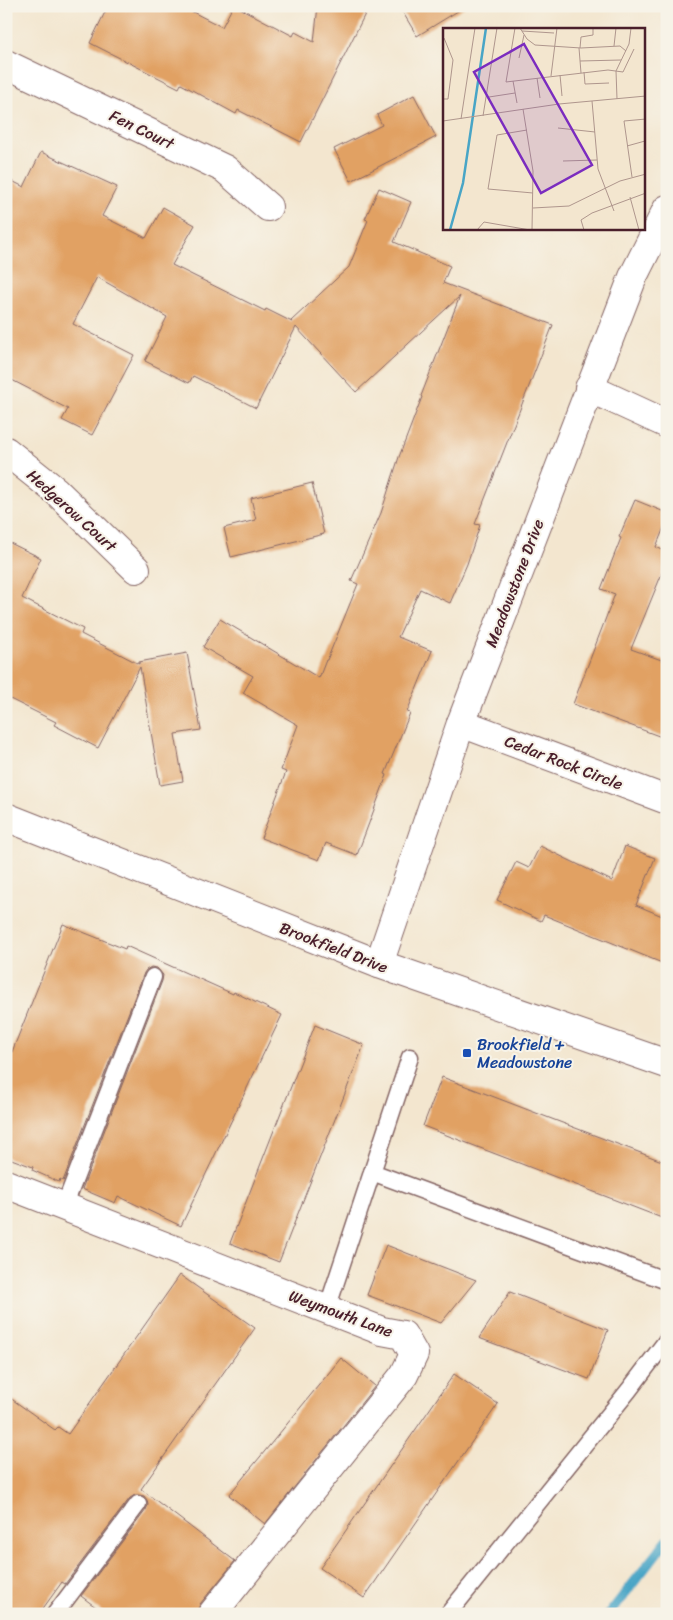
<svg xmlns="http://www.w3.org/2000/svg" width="673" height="1620" font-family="Sriracha,sans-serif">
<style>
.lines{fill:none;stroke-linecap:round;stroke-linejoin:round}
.stream{stroke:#48a5c6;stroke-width:10}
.building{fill:#e1a164}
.service-casing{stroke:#856564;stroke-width:19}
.minor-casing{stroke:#856564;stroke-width:30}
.tertiary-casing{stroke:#856564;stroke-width:30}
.service{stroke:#fff;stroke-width:16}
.minor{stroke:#fff;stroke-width:28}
.tertiary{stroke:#fff;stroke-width:28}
.transit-dot{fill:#1a4fb4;stroke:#f7f3e8;stroke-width:2}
.labels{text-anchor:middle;stroke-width:4;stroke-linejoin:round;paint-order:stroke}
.street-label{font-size:16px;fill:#4a1f2b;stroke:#f7f3e8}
.transit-label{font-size:16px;fill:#164399;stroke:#f7f3e8;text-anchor:start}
.inset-river{fill:none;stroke:#48a5c6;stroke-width:2.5}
.inset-road{fill:none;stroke:#af968d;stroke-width:1}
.view{fill:#7b2cbf;fill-opacity:0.15;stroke:#7b2cbf;stroke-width:2.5}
.inset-edge{fill:none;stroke:#4a1f2b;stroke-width:2.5}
</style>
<rect width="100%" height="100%" fill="#f7f3e8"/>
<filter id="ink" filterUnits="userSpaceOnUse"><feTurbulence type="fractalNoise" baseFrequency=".02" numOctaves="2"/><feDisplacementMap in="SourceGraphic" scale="10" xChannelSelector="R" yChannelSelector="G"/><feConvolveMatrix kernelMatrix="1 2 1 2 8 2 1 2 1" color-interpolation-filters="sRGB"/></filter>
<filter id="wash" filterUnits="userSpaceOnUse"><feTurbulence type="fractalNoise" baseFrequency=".0096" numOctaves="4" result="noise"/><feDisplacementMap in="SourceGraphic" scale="20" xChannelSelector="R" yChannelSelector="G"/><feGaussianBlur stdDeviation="1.12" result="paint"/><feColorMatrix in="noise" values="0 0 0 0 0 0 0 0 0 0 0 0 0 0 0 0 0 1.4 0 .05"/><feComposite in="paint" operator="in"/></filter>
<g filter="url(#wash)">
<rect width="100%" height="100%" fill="#f3e6cf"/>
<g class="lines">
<path class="stream" d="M609,1614L667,1540"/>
</g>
<g id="blocks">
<g class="building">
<path d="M108,6H181L222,27L233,6H236L293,36L295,32L314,42L318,6H369L301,142L238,110L236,114L181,84L179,88L90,43Z"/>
<path d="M399,6H466L417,36Z"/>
<path d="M414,95L436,137L351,181L334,149L382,125L377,115Z"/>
<path d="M41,152L117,187L102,216L146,238L163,207L195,225L172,265L265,311L266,309L292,322L291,321L349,267L368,220L365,219L379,188L411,202L394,242L450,266L443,283L553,325L475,524L480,525L467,564L450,603L420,589L398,637L432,651L407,712L410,713L385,774L387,775L357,855L326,843L319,860L261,838L286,772L281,770L298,725L243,693L253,676L203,647L220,619L319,678L326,660H327L358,584L351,581L381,513L399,457L422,397L421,396L460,296L356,392L296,327L256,408L193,376L189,383L145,361L167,317L97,277L73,324L134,355L92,435L62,420L68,409L6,377V178L24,187Z"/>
<path d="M312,483L324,534L231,557L224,528L256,520L251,498Z"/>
<path d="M635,500L667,513V520L656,547L667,552V561L631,649L667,662V739L573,704L615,594L601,589L621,538L619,537Z"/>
<path d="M6,541L41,558L22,598L83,629L81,634L139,664V662L187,653L201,730L175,734L183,781L160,785L140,667L98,748L54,725L56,722L6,697Z"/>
<path d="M540,846L612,881L625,846L655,858L636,905L667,918V965L544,915L541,921L497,900L516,862L529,868Z"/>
<path d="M63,924L125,949L126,946L233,994L234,992L282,1015L181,1226L118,1196L115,1203L82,1189L162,981L163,975L157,968L151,967L146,970L144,973L63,1181L60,1179L59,1182L32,1170L33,1167L6,1157V1067Z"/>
<path d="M315,1025L364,1045L279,1262L230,1243Z"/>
<path d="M442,1077L667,1163V1220L423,1126Z"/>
<path d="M386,1245L476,1280L441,1323L391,1304L367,1295Z"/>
<path d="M180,1275L255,1328L141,1489L235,1561L200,1604L197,1614H105L81,1596L146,1510L148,1505L147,1500L144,1496L135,1495L130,1498L65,1584L62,1582L39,1614H6V1395L55,1430L58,1427L68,1434Z"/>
<path d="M510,1292L608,1330L589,1379L479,1338Z"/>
<path d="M341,1358L375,1386L265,1524L229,1495Z"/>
<path d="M454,1374L498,1404L364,1598L320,1568Z"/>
</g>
</g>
</g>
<g filter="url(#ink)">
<use href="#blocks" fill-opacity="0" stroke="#856564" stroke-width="1"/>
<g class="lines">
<defs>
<g id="service">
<path d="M372,1172L667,1281"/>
<path d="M64,1207L153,977"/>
<path d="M327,1309L410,1057"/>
<path d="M55,1614L138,1504"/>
<path d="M448,1614L629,1390L667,1340"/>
</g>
<g id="minor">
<path d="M6,64L225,169L268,207"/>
<path d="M589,388L667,424"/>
<path d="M6,451L56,491L136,569"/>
<path d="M461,723L667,800"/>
<path d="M379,964L461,723L633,277L667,209"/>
<path d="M6,1184L382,1331L403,1335L414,1354L404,1375L212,1614"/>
</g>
<path id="tertiary" d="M6,817L379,964L667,1064"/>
</defs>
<use href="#service" class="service-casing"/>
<use href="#minor" class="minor-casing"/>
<use href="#tertiary" class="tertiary-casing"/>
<use href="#service" class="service"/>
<use href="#minor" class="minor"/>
<use href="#tertiary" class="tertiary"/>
</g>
</g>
<rect class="transit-dot" x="462" y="1048" width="10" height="10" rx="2.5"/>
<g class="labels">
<g class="street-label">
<text transform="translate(142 129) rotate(26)" y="6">Fen Court</text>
<text transform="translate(72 510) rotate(42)" y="6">Hedgerow Court</text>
<text transform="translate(514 583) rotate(-69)" y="6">Meadowstone Drive</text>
<text transform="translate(564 762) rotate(21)" y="6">Cedar Rock Circle</text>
<text transform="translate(334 947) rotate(21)" y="6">Brookfield Drive</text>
<text transform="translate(341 1313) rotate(20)" y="6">Weymouth Lane</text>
</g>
<g class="transit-label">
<text x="477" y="1050">Brookfield +<tspan x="477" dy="18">Meadowstone</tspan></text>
</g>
</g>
<g transform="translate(443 28)">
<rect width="202" height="202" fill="#f3e6cf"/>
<path class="inset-river" d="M7,202L20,155L43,0"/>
<path class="inset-road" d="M72,0L63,54L165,42L180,44L191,21M77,0L84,11L92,17L138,20L177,18L183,23M79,3L111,5M171,18L173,0M136,20L138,45M137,20L138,9L150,7V0M76,30L81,7M137,33L178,32M141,44L142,56L166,55M117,47L119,68M108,48L114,0M94,50L97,70M70,53L74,75M46,69L72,65M0,71H5L10,32L1,10M174,71L173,43L186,16L188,0M149,73L155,141L171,183M80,81L90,143L89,202M40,88L54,0M18,91L32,0M0,93L116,76L203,68M115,100L152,104M84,102L54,107L45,161L90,165M184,118L202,113M120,133L154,132M189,149L181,93L203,91M187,169L196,202M90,180L126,178L177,153L203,146M34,202L41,194L87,202M141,202L138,192L149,185L203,165"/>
<path class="view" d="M81,16L149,137L98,165L31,44Z"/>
<rect width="202" height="202" class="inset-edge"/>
</g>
<rect width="673" height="1620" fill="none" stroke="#f7f3e8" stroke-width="25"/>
</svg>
